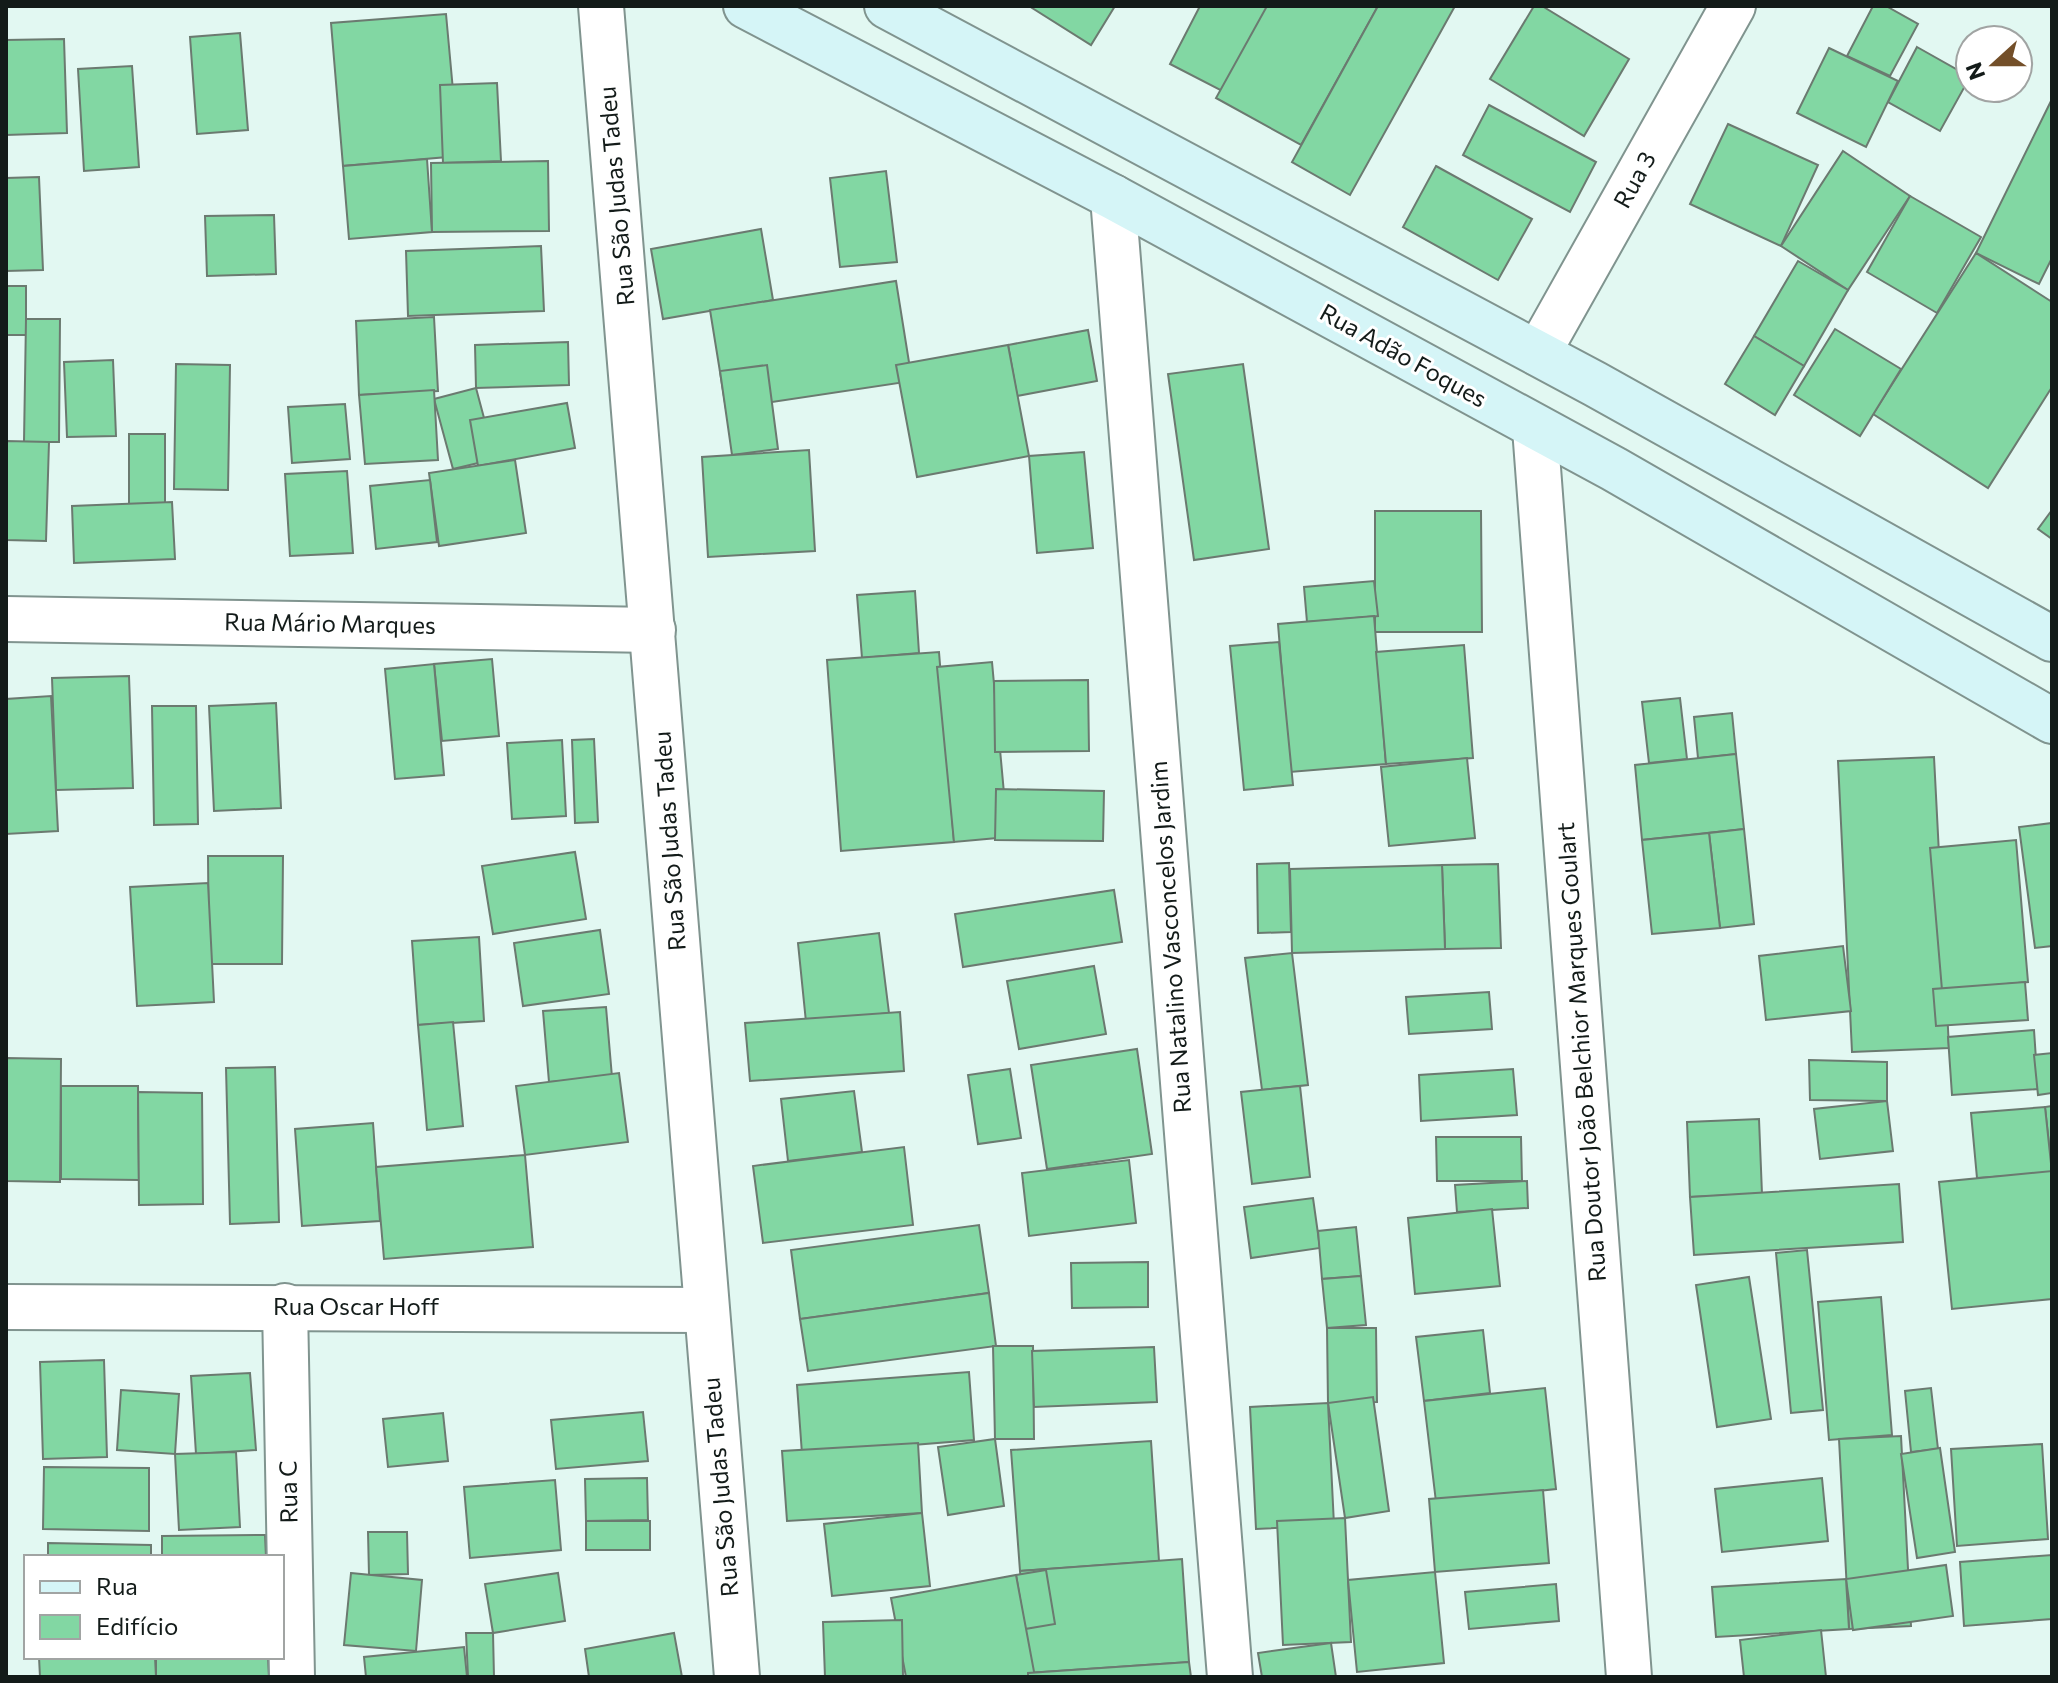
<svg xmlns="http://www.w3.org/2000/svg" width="2058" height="1683" font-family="Commissioner,sans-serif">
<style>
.building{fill:#82d7a3;stroke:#6b7a70;stroke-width:2}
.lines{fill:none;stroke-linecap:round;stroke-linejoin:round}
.minor-casing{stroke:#80948f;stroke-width:48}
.tertiary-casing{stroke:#80948f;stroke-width:48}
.secondary-casing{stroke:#80948f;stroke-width:48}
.minor{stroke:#fff;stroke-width:44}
.tertiary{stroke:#fff;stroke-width:44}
.secondary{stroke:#d5f5f7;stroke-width:44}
.labels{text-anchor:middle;stroke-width:6;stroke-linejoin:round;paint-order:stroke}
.street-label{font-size:24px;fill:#131b19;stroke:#fff}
</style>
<rect width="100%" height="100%" fill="#e2f8f2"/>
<g class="building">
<path d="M1029,6H1115L1091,45Z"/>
<path d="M1200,6H1273L1228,94L1170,64Z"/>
<path d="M1267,6H1378L1301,145L1216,98Z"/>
<path d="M1378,6H1455L1350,195L1292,162Z"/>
<path d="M1534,6H1542L1629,59L1584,136L1490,79Z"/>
<path d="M1873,6H1886L1918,24L1890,76L1847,56Z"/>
<path d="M446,14L459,156L343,166L331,23Z"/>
<path d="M240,33L248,130L197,134L190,37Z"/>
<path d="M64,39L67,133L6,135V40Z"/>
<path d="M1917,47L1970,77L1940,131L1888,102Z"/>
<path d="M1829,48L1898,81L1866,147L1797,113Z"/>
<path d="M132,66L139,167L84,171L78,69Z"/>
<path d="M497,83L501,161L443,163L440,85Z"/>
<path d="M2052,99V258L2039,284L1976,253Z"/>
<path d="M1489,105L1596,162L1570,212L1463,155Z"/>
<path d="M1728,124L1818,165L1781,246L1690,204Z"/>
<path d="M1843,151L1910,196L1848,290L1781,246Z"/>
<path d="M427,159L432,232L349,239L343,166Z"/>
<path d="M548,161L549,231L432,232L431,163Z"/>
<path d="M1436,166L1532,219L1498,280L1403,227Z"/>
<path d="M886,171L897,262L840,267L830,178Z"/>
<path d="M39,177L43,270L6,271V178Z"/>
<path d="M1910,196L1981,237L1937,313L1867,272Z"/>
<path d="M274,215L276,274L207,276L205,216Z"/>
<path d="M761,229L773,300L663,319L651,249Z"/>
<path d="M541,246L544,311L408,316L406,251Z"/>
<path d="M1976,253L2052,302V387L1988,488L1873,414Z"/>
<path d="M1798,261L1848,290L1804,366L1754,336Z"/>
<path d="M896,281L912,381L726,409L710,310Z"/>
<rect x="6" y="286" width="20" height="49"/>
<path d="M434,317L438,391L359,395L356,321Z"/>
<path d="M26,319H60L59,442H24Z"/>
<path d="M1835,329L1901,369L1860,436L1794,395Z"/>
<path d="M1088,330L1097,381L1017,396L1008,345Z"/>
<path d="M1754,336L1804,366L1775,415L1725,384Z"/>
<path d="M568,342L569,385L476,388L475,345Z"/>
<path d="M1008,345L1029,456L917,477L896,365Z"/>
<path d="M113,360L116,436L67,437L64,362Z"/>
<path d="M176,364L230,365L228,490L174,489Z"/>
<path d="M1243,364L1269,549L1194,560L1168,374Z"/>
<path d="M767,365L778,449L732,455L720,371Z"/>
<path d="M476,388L495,459L453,469L434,399Z"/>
<path d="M434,390L438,460L365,464L359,395Z"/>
<path d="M567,403L575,448L478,466L470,420Z"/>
<path d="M345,404L350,459L292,463L288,407Z"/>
<rect x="129" y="434" width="36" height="70"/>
<path d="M6,441L49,442L46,541L6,540Z"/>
<path d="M809,450L815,551L708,557L702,457Z"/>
<path d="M1084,452L1093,548L1037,553L1029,456Z"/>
<path d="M515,460L526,533L439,546L429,473Z"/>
<path d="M347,471L353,553L290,556L285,474Z"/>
<path d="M430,480L437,542L376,549L370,486Z"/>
<path d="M172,502L175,559L74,563L72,506Z"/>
<path d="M2052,510V539L2038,529Z"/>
<path d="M1375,511H1481L1482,632H1375Z"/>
<path d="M1374,581L1378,616L1307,622L1304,587Z"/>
<path d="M915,591L919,653L862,658L857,595Z"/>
<path d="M1374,616L1386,764L1290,772L1278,624Z"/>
<path d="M1279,642L1293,785L1244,790L1230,646Z"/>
<path d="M1464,645L1473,758L1386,764L1376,652Z"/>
<path d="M939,652L954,842L841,851L827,660Z"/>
<path d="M492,659L499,736L442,741L434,664Z"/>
<path d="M992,662L1008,837L954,842L937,667Z"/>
<path d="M434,664L444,775L395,779L385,669Z"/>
<path d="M129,676L133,788L56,790L52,678Z"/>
<path d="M1088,680L1089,751L995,752L994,681Z"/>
<path d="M51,696L58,831L6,834V699Z"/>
<path d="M1680,698L1687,759L1649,763L1642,702Z"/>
<path d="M276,703L281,808L214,811L209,706Z"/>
<path d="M152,706H196L198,824L154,825Z"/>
<path d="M1732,713L1736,754L1698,758L1694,717Z"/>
<path d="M594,739L598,822L575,823L572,740Z"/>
<path d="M562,740L566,816L512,819L507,743Z"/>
<path d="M1736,754L1744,829L1642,840L1635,765Z"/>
<path d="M1934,757L1949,1048L1852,1052L1838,761Z"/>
<path d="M1467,758L1475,838L1389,846L1381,767Z"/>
<path d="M996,789L1104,791L1103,841L995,840Z"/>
<path d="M2052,823V946L2035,948L2019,827Z"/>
<path d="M1744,829L1754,924L1720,928L1709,833Z"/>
<path d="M1709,833L1720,928L1652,934L1642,840Z"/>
<path d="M2016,840L2028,982L1942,990L1930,848Z"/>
<path d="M575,852L586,919L493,934L482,866Z"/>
<path d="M208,856H283L282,964H209Z"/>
<path d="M1289,863L1291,932L1258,933L1257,864Z"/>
<path d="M1498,864L1501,948L1445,949L1442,865Z"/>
<path d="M1442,865L1445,949L1292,953L1290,869Z"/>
<path d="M208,883L214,1002L137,1006L130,887Z"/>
<path d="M1114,890L1122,942L963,967L955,914Z"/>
<path d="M600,930L609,994L523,1006L514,943Z"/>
<path d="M879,933L889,1013L806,1022L798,943Z"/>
<path d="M479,937L484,1021L418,1025L412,941Z"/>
<path d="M1843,946L1851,1011L1766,1020L1759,956Z"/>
<path d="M1292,953L1308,1085L1262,1090L1245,958Z"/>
<path d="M1094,966L1106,1034L1019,1049L1007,981Z"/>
<path d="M2025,982L2028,1020L1936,1026L1933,989Z"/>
<path d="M1489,992L1492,1029L1409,1034L1406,997Z"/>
<path d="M606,1007L612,1077L549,1082L543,1011Z"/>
<path d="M900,1012L904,1071L750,1081L745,1023Z"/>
<path d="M453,1022L463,1126L427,1130L418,1025Z"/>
<path d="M2034,1030L2038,1089L1952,1095L1948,1037Z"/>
<path d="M1137,1049L1152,1154L1047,1169L1031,1065Z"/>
<path d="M2052,1053V1093L2038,1095L2034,1055Z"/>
<path d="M6,1058L61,1059L60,1182L6,1181Z"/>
<path d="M1809,1060L1887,1062V1101L1810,1100Z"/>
<path d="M275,1067L279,1222L230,1224L226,1068Z"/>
<path d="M1010,1069L1021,1138L978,1144L968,1075Z"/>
<path d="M1513,1069L1517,1115L1421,1121L1419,1075Z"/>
<path d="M619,1073L628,1142L525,1155L516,1086Z"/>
<path d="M61,1086H138L139,1180L61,1179Z"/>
<path d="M1300,1086L1310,1177L1252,1184L1241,1092Z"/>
<path d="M854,1091L862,1152L788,1161L781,1099Z"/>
<path d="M138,1092L202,1093L203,1204L139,1205Z"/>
<path d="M1887,1101L1893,1151L1820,1159L1814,1109Z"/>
<path d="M2052,1106V1173L2045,1107Z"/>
<path d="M2045,1107L2052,1173L1977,1178L1971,1113Z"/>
<path d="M1759,1119L1762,1194L1690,1197L1687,1122Z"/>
<path d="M373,1123L380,1221L302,1226L295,1129Z"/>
<path d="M1436,1137H1521L1522,1181H1437Z"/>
<path d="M904,1147L913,1225L763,1243L753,1166Z"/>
<path d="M525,1155L533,1247L384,1259L376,1167Z"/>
<path d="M1129,1160L1136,1223L1029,1236L1022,1173Z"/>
<path d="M2052,1171V1299L1952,1309L1939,1182Z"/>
<path d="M1527,1181L1528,1208L1457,1212L1455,1185Z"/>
<path d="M1899,1184L1903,1242L1694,1255L1690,1197Z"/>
<path d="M1313,1198L1320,1248L1251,1258L1244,1207Z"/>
<path d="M1492,1209L1500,1286L1415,1294L1408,1218Z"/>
<path d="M979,1225L989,1293L800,1319L791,1250Z"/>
<path d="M1356,1227L1361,1276L1322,1279L1318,1231Z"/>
<path d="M1807,1250L1823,1410L1791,1413L1776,1253Z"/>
<path d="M1148,1262V1307L1072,1308L1071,1263Z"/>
<path d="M1361,1276L1366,1325L1327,1328L1322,1279Z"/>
<path d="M1749,1277L1771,1419L1717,1427L1696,1285Z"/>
<path d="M989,1293L996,1346L808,1371L800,1319Z"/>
<path d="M1881,1297L1892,1435L1829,1440L1818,1302Z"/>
<path d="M1327,1328H1376L1377,1402L1328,1403Z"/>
<path d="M1483,1330L1490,1393L1424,1401L1416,1337Z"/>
<path d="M993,1346H1033L1034,1439H995Z"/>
<path d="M1154,1347L1157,1402L1034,1407L1032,1351Z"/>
<path d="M104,1360L107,1457L43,1459L40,1362Z"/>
<path d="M969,1372L974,1440L802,1454L797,1385Z"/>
<path d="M250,1373L256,1450L196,1454L191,1376Z"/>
<path d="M1545,1388L1556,1489L1436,1502L1424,1401Z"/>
<path d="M1931,1388L1938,1449L1911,1452L1905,1391Z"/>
<path d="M121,1390L179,1394L175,1454L117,1450Z"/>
<path d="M1373,1397L1389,1511L1345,1518L1328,1403Z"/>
<path d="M1328,1403L1334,1525L1256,1529L1250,1407Z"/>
<path d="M643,1412L648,1461L556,1469L551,1420Z"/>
<path d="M443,1413L448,1461L388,1467L383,1419Z"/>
<path d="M1901,1436L1911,1626L1849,1629L1839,1439Z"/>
<path d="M995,1439L1004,1506L948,1515L938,1447Z"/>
<path d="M1151,1441L1159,1561L1020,1571L1011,1450Z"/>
<path d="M918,1443L922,1513L787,1521L782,1451Z"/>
<path d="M2042,1444L2048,1539L1957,1546L1951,1449Z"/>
<path d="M1940,1448L1955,1552L1917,1558L1901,1454Z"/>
<path d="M236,1452L240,1527L179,1530L175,1454Z"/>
<path d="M44,1467L149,1468V1531L43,1529Z"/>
<path d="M647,1478L648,1520L586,1521L585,1479Z"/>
<path d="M1822,1478L1828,1541L1722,1552L1715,1489Z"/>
<path d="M555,1480L561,1550L470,1558L464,1487Z"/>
<path d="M1543,1490L1549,1563L1435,1572L1429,1499Z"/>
<path d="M922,1513L930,1586L832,1596L824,1524Z"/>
<path d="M1345,1518L1351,1642L1283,1645L1277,1521Z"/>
<rect x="586" y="1521" width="64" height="29"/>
<path d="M368,1532H407L408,1574L369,1575Z"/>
<path d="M265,1535L266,1557H162V1536Z"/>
<path d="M48,1543L151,1545V1557H48Z"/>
<path d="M2052,1555V1619L1964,1626L1960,1562Z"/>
<path d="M1182,1559L1189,1662L1028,1673L1020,1571Z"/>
<path d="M1946,1565L1953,1616L1853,1630L1846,1579Z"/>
<path d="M1046,1570L1055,1624L1025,1629L1016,1575Z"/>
<path d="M1435,1572L1444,1663L1357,1672L1348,1580Z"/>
<path d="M351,1573L422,1580L416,1651L344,1645Z"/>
<path d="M558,1573L565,1621L493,1633L485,1584Z"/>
<path d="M1016,1575L1035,1677H906L891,1598Z"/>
<path d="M1846,1579L1849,1629L1716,1637L1712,1587Z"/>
<path d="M1556,1584L1559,1621L1469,1629L1465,1592Z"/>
<path d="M902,1620L903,1677H825L823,1622Z"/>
<path d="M1821,1630L1826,1677H1744L1740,1640Z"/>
<path d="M466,1633H493L494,1677H468Z"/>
<path d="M674,1633L682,1677H589L585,1649Z"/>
<path d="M1331,1643L1336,1677H1262L1258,1653Z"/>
<path d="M464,1647L467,1677H366L364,1657Z"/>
<path d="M39,1657H155L156,1677H40Z"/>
<path d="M156,1657H268L269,1677H156Z"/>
<path d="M1189,1662L1191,1677H1028V1673Z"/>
</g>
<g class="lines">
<defs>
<g id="minor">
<path d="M1113,197L1230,1677"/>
<path d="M1538,353L1733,6"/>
<path d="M1535,428L1629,1677"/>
<path d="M6,619L653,630"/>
<path d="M285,1306L292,1677"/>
<path d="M6,1307L706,1310"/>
</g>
<path id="tertiary" d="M601,6L737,1677"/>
<g id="secondary">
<path d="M746,6L1113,197L1614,469L2052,721"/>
<path d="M887,6L1595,384L2052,639"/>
</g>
</defs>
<use href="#minor" class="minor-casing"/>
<use href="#tertiary" class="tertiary-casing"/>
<use href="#secondary" class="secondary-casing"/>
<use href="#minor" class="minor"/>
<use href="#tertiary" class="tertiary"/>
<use href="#secondary" class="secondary"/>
</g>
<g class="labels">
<g class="street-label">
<text transform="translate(1635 180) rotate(-61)" y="8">Rua 3</text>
<text transform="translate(617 196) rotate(-95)" y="8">Rua São Judas Tadeu</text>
<text transform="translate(1403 356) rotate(29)" y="8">Rua Adão Foques</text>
<text transform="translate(330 624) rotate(1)" y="8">Rua Mário Marques</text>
<text transform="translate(670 841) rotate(-94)" y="8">Rua São Judas Tadeu</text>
<text transform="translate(1171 937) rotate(-94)" y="8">Rua Natalino Vasconcelos Jardim</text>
<text transform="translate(1582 1052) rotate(-94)" y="8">Rua Doutor João Belchior Marques Goulart</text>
<text x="356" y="1315">Rua Oscar Hoff</text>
<text transform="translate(721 1487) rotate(-95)" y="8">Rua São Judas Tadeu</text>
<text transform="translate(289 1492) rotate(-91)" y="8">Rua C</text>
</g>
</g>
<rect width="2058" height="1683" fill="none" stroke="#131b19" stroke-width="16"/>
<rect x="24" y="1555" width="260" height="104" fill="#ffffff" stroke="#a1a4a3" stroke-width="2"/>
<rect x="40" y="1581" width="40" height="12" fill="#d5f5f7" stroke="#a1a4a3" stroke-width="2"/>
<text x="96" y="1595" font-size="24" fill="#131b19">Rua</text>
<rect x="40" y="1615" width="40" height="24" fill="#82d7a3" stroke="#a1a4a3" stroke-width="2"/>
<text x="96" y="1635" font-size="24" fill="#131b19">Edifício</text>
<g transform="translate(1994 64) rotate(249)"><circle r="38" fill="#ffffff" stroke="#a1a4a3" stroke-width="2"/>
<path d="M0-6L14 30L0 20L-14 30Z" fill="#734f29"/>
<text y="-12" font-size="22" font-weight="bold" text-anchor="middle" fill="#131b19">N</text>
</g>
</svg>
